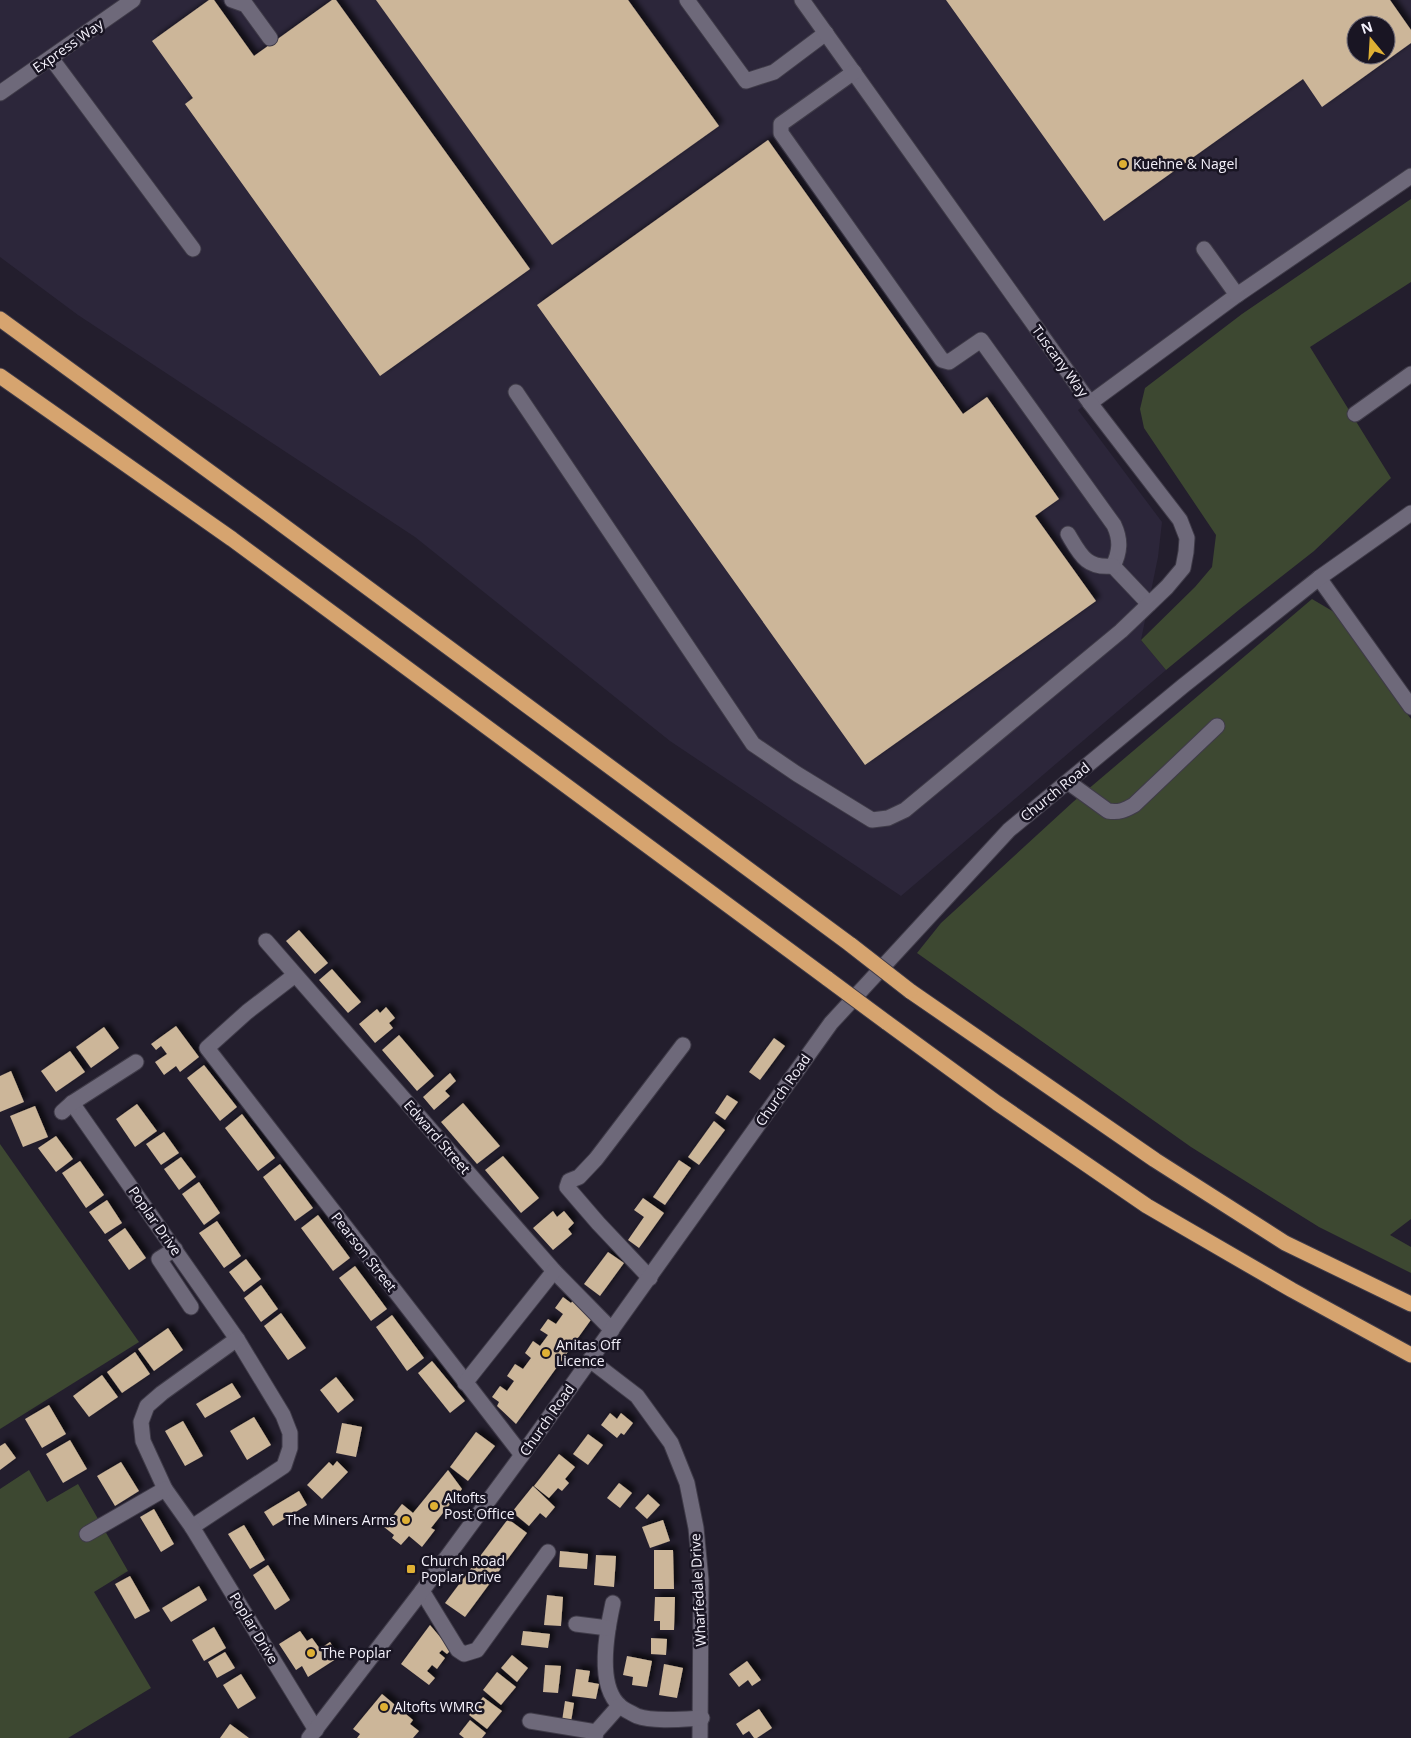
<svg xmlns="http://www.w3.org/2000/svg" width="1411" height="1738" font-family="'Open Sans',sans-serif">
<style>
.built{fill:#2c263a;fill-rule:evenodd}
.green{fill:#3d4831}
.building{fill:#ccb699;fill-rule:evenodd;filter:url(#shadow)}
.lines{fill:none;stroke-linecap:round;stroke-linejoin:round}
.minor-casing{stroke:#3f3b48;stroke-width:17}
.highway-casing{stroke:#3f3b48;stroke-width:17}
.minor{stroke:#6e697a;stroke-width:15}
.highway{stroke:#d6a46f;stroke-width:15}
.highway-bridge-casing{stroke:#3f3b48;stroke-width:17;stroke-linecap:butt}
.highway-bridge{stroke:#d6a46f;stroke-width:15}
.poi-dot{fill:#dfb034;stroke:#191523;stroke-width:2}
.labels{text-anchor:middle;stroke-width:5;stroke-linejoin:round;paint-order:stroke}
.street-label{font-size:14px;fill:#f4f1fb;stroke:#191523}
.poi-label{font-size:14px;fill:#f4f1fb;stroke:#191523;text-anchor:start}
</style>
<defs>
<filter id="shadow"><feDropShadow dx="4.5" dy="-4.5" stdDeviation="2.5" flood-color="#0009"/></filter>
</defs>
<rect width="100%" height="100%" fill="#231e2d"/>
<path class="built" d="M0,0H1411V176L1078,410L1162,522L1158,557L1141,640L1166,670L901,896L670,741L415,537L78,315L0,257ZM1356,25H1386V55H1356Z"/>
<g class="green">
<path d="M1411,199V282L1310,347L1391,478L1314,551L1240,609L1166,670L1141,640L1195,587L1212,567L1216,535L1144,428L1140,409L1145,388L1242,314Z"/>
<path d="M1312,599L1334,612L1411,719V1219L1390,1235L1411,1247V1273L1319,1227L1191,1147L917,953L941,923L1073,802Z"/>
<path d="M0,1144L139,1342L0,1429Z"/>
<path d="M29,1470L47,1502L78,1484L128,1571L94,1592L151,1688L68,1738H0V1489Z"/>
</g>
<g class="building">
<path d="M209,0H214L254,56L332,0H336L530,269L380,376L185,104L193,98L152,41Z"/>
<path d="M376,0H628L719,126L552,245Z"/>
<path d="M946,0H1390L1411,30V43L1322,107L1303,79L1104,221ZM1356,25H1386V55H1356Z"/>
<path d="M768,140L963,414L987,397L1059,499L1035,516L1096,601L865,765L537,305Z"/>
<path d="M299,930L328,963L315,974L286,941Z"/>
<path d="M332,969L361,1002L348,1013L319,980Z"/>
<path d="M386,1007L395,1018L389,1023L393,1028L375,1043L359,1024L377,1009L380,1013Z"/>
<path d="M176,1026L199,1057L180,1072L176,1066L164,1075L155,1062L167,1054L161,1046L156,1050L151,1044Z"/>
<path d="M104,1027L119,1048L91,1068L76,1047Z"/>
<path d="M399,1035L434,1076L417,1091L382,1050Z"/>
<path d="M774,1038L785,1046L760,1080L749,1072Z"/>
<path d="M70,1051L85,1072L56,1092L41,1071Z"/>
<path d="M204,1065L237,1107L220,1121L187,1078Z"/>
<path d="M11,1071L24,1102L0,1112V1076Z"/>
<path d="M450,1073L456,1081L445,1091L450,1096L434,1110L423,1097Z"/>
<path d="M727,1095L738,1102L725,1120L715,1113Z"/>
<path d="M463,1103L500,1146L477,1164L441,1122Z"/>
<path d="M137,1104L157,1131L135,1147L116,1119Z"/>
<path d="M35,1106L48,1137L23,1147L10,1116Z"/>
<path d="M242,1114L275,1158L258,1171L225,1128Z"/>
<path d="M714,1121L725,1130L699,1165L688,1157Z"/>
<path d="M164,1132L179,1153L161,1165L146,1144Z"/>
<path d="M56,1136L73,1159L56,1172L38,1148Z"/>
<path d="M503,1156L539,1198L521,1213L485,1170Z"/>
<path d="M181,1157L196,1177L179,1190L164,1169Z"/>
<path d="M679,1160L691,1168L665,1205L653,1197Z"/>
<path d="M80,1161L104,1195L86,1208L62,1173Z"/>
<path d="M280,1164L313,1208L295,1221L263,1177Z"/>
<path d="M199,1182L220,1213L204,1225L182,1194Z"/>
<path d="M643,1198L664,1213L639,1248L628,1240L644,1217L634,1210Z"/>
<path d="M107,1200L122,1223L105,1234L89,1212Z"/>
<path d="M553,1211L557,1217L564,1211L574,1223L568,1229L572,1234L553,1250L533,1228Z"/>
<path d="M318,1215L350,1258L333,1271L301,1228Z"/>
<path d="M217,1221L241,1256L224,1268L199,1233Z"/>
<path d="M125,1228L146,1258L129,1270L108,1240Z"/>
<path d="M608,1252L624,1263L600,1296L584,1284Z"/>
<path d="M246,1259L261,1279L244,1292L229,1272Z"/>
<path d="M355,1266L387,1309L371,1321L339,1278Z"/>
<path d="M261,1285L278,1309L261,1322L244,1298Z"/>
<path d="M563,1297L571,1303L575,1298L593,1317L516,1424L497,1406L499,1402L492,1397L500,1386L507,1391L514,1381L507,1376L515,1364L523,1369L531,1358L525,1353L533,1341L540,1346L548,1335L540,1330L548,1319L556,1324L563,1314L555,1308Z"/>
<path d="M281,1313L306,1348L288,1360L264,1326Z"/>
<path d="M392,1315L424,1358L407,1371L376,1327Z"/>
<path d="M168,1328L183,1350L154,1371L138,1349Z"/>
<path d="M135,1352L150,1374L122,1393L107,1372Z"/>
<path d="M432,1361L465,1401L450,1413L418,1373Z"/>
<path d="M102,1375L118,1397L89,1417L73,1396Z"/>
<path d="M336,1377L354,1400L338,1413L320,1390Z"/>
<path d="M232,1383L241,1397L205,1418L196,1404Z"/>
<path d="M49,1405L66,1434L42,1448L25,1419Z"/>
<path d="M610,1413L617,1419L621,1413L633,1423L624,1435L621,1433L617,1438L601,1425Z"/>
<path d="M254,1417L271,1445L247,1460L230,1431Z"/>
<path d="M183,1421L203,1456L185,1466L165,1431Z"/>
<path d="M342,1423L362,1427L356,1457L336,1453Z"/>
<path d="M476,1432L495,1446L468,1481L450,1467Z"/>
<path d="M588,1434L603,1445L588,1465L573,1454Z"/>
<path d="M70,1440L87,1469L63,1483L46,1454Z"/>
<path d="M5,1443L16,1458L0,1470V1446Z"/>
<path d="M559,1454L575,1467L565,1479L569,1483L562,1491L558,1488L549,1498L534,1486Z"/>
<path d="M337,1461L348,1472L322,1499L307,1485L329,1462L333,1466Z"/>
<path d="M121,1462L139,1491L115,1506L97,1476Z"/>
<path d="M448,1470L462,1489L431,1528L435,1530L422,1547L409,1536L401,1545L392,1538L394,1535L384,1527L402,1504L413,1513Z"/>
<path d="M619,1483L632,1493L620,1508L607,1498Z"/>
<path d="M533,1486L555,1507L546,1518L540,1513L529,1526L512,1512Z"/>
<path d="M299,1491L307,1505L273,1526L264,1512Z"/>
<path d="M648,1494L660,1505L647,1519L635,1508Z"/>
<path d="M154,1509L174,1544L161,1552L140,1517Z"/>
<path d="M508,1519L527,1533L465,1617L445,1603Z"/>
<path d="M663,1520L670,1541L650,1548L642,1527Z"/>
<path d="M244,1525L265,1560L250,1569L228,1534Z"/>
<path d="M654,1550H673L674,1589H654Z"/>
<path d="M560,1551L588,1554L587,1569L559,1567Z"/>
<path d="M596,1555L616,1556L614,1587L594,1585Z"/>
<path d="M268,1565L290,1600L275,1610L253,1575Z"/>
<path d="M130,1576L150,1611L135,1619L115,1584Z"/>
<path d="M199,1586L207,1600L171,1622L162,1608Z"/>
<path d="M547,1595L563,1597L561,1626L544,1625Z"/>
<path d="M655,1597H675L674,1630H660V1621H654Z"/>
<path d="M430,1625L451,1650L447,1654L442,1650L439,1653L445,1658L437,1669L432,1665L427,1671L435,1678L429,1685L401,1664Z"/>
<path d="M214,1627L226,1648L204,1661L192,1640Z"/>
<path d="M300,1631L307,1641L312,1638L320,1649L330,1642L339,1657L308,1677L302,1666L296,1670L279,1644Z"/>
<path d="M523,1631L550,1634L548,1648L521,1645Z"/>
<path d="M651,1638L667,1639L666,1655L651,1654Z"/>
<path d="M225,1652L235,1668L217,1678L208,1662Z"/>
<path d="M512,1655L528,1668L517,1682L501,1668Z"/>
<path d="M627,1656L652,1661L647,1687L632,1685L633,1677L623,1675Z"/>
<path d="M747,1661L761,1680L752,1686L748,1680L739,1687L729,1674Z"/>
<path d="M664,1664L683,1668L677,1698L659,1695Z"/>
<path d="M545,1665L561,1666L558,1693L543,1692Z"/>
<path d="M576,1669L590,1671L588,1682L599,1684L596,1699L572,1696Z"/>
<path d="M497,1672L516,1687L501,1705L483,1690Z"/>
<path d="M241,1674L256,1698L238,1709L223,1685Z"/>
<path d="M382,1694L413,1720L410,1724L419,1731L413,1738H357L360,1734L353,1729Z"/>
<path d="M483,1697L502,1711L487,1729L469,1715Z"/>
<path d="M565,1701L574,1703L571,1722L562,1721Z"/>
<path d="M759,1709L772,1728L757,1738H754L749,1731L743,1735L736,1724Z"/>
<path d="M470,1720L486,1733L482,1738H464L459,1734Z"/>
<path d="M230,1724L249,1738H220Z"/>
</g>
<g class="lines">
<defs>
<g id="minor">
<path d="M232,0L246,5L270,38"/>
<path d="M687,0L746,81L774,72L826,33"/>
<path d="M802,0L1090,403L1237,295L1411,176"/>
<path d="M51,58L193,249"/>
<path d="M854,72L781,124V133L942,360L949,362L981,340L1114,525C1121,540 1120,552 1113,566L1149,604"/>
<path d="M0,93L133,0"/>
<path d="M1204,249L1237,295"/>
<path d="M516,392L753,744L797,774L872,820L888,818L905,810L1121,631L1167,587L1183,568L1186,552L1187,538L1180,520L1090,403"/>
<path d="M1355,414L1411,374"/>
<path d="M1068,534C1080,554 1086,569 1113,566"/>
<path d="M1319,578L1411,707"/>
<path d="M1068,782L1108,811C1119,813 1125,810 1134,805L1217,726"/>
<path d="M266,941L554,1271L612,1330"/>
<path d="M295,975L247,1012L207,1048L522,1455"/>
<path d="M72,1103L237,1339L283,1415L290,1433V1448L284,1466L192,1527"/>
<path d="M62,1112L72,1103L136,1062"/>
<path d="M175,1249L159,1259L191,1307"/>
<path d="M650,1278L598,1223L567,1187L569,1181L579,1177L596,1159L683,1045"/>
<path d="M237,1339L162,1393L147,1406L141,1422L143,1441L165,1489L192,1527L316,1730"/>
<path d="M590,1360L637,1396L671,1443L687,1483L696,1528L701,1580L700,1738"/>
<path d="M465,1383L554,1271"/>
<path d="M87,1534L165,1489"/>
<path d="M422,1591L458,1650L464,1654L477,1650L548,1552"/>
<path d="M613,1603C607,1630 596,1685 620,1706C624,1710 632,1713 637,1716C653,1722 684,1719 702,1718"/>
<path d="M576,1624L608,1628"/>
<path d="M530,1721L596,1732"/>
<path d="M309,1738L422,1591L522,1455L831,1023L1009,830L1183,686L1319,578L1411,513"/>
<path d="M595,1738L596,1732L619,1706"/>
</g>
<g id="highway">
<path d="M0,319L265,512L851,945"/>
<path d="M0,376L232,539L828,979"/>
<path d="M910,991L1155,1160L1285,1243L1411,1304"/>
<path d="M886,1022L997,1103L1147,1206L1292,1290L1411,1355"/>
</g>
</defs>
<use href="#minor" class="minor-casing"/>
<use href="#highway" class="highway-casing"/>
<use href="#minor" class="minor"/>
<use href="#highway" class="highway"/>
<defs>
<g id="highway-bridge">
<path d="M851,945L910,991"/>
<path d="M828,979L886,1022"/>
</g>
</defs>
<use href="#highway-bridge" class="highway-bridge-casing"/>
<use href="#highway-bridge" class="highway-bridge"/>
</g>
<g class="poi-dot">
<circle cx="1123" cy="164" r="5"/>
<circle cx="546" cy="1353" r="5"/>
<circle cx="434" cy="1506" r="5"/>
<circle cx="406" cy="1520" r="5"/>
<rect x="406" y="1564" width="10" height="10" rx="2.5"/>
<circle cx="311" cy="1653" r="5"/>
<circle cx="384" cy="1707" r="5"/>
</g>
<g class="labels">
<g class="street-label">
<text transform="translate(68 46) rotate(-35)" y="5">Express Way</text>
<text transform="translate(1060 361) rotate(54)" y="5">Tuscany Way</text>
<text transform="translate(1055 792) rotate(-39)" y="5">Church Road</text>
<text transform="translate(783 1090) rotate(-55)" y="5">Church Road</text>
<text transform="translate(437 1137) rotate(49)" y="5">Edward Street</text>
<text transform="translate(155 1221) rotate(55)" y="5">Poplar Drive</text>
<text transform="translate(364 1252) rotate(52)" y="5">Pearson Street</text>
<text transform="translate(547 1420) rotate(-55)" y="5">Church Road</text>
<text transform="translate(698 1590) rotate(-93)" y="5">Wharfedale Drive</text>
<text transform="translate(254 1628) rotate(59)" y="5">Poplar Drive</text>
</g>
<g class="poi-label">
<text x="1133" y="169">Kuehne &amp; Nagel</text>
<text x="556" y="1350">Anitas Off<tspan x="556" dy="16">Licence</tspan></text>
<text x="444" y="1503">Altofts<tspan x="444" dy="16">Post Office</tspan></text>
<text x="396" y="1525" text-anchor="end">The Miners Arms</text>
<text x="421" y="1566">Church Road<tspan x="421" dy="16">Poplar Drive</tspan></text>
<text x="321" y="1658">The Poplar</text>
<text x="394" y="1712">Altofts WMRC</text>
</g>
</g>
<g transform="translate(1371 40) rotate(342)"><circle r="24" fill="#191523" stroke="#716d79"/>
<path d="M0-4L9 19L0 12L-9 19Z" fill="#dfb034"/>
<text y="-8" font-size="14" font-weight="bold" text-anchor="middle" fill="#f4f1fb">N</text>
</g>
</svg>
